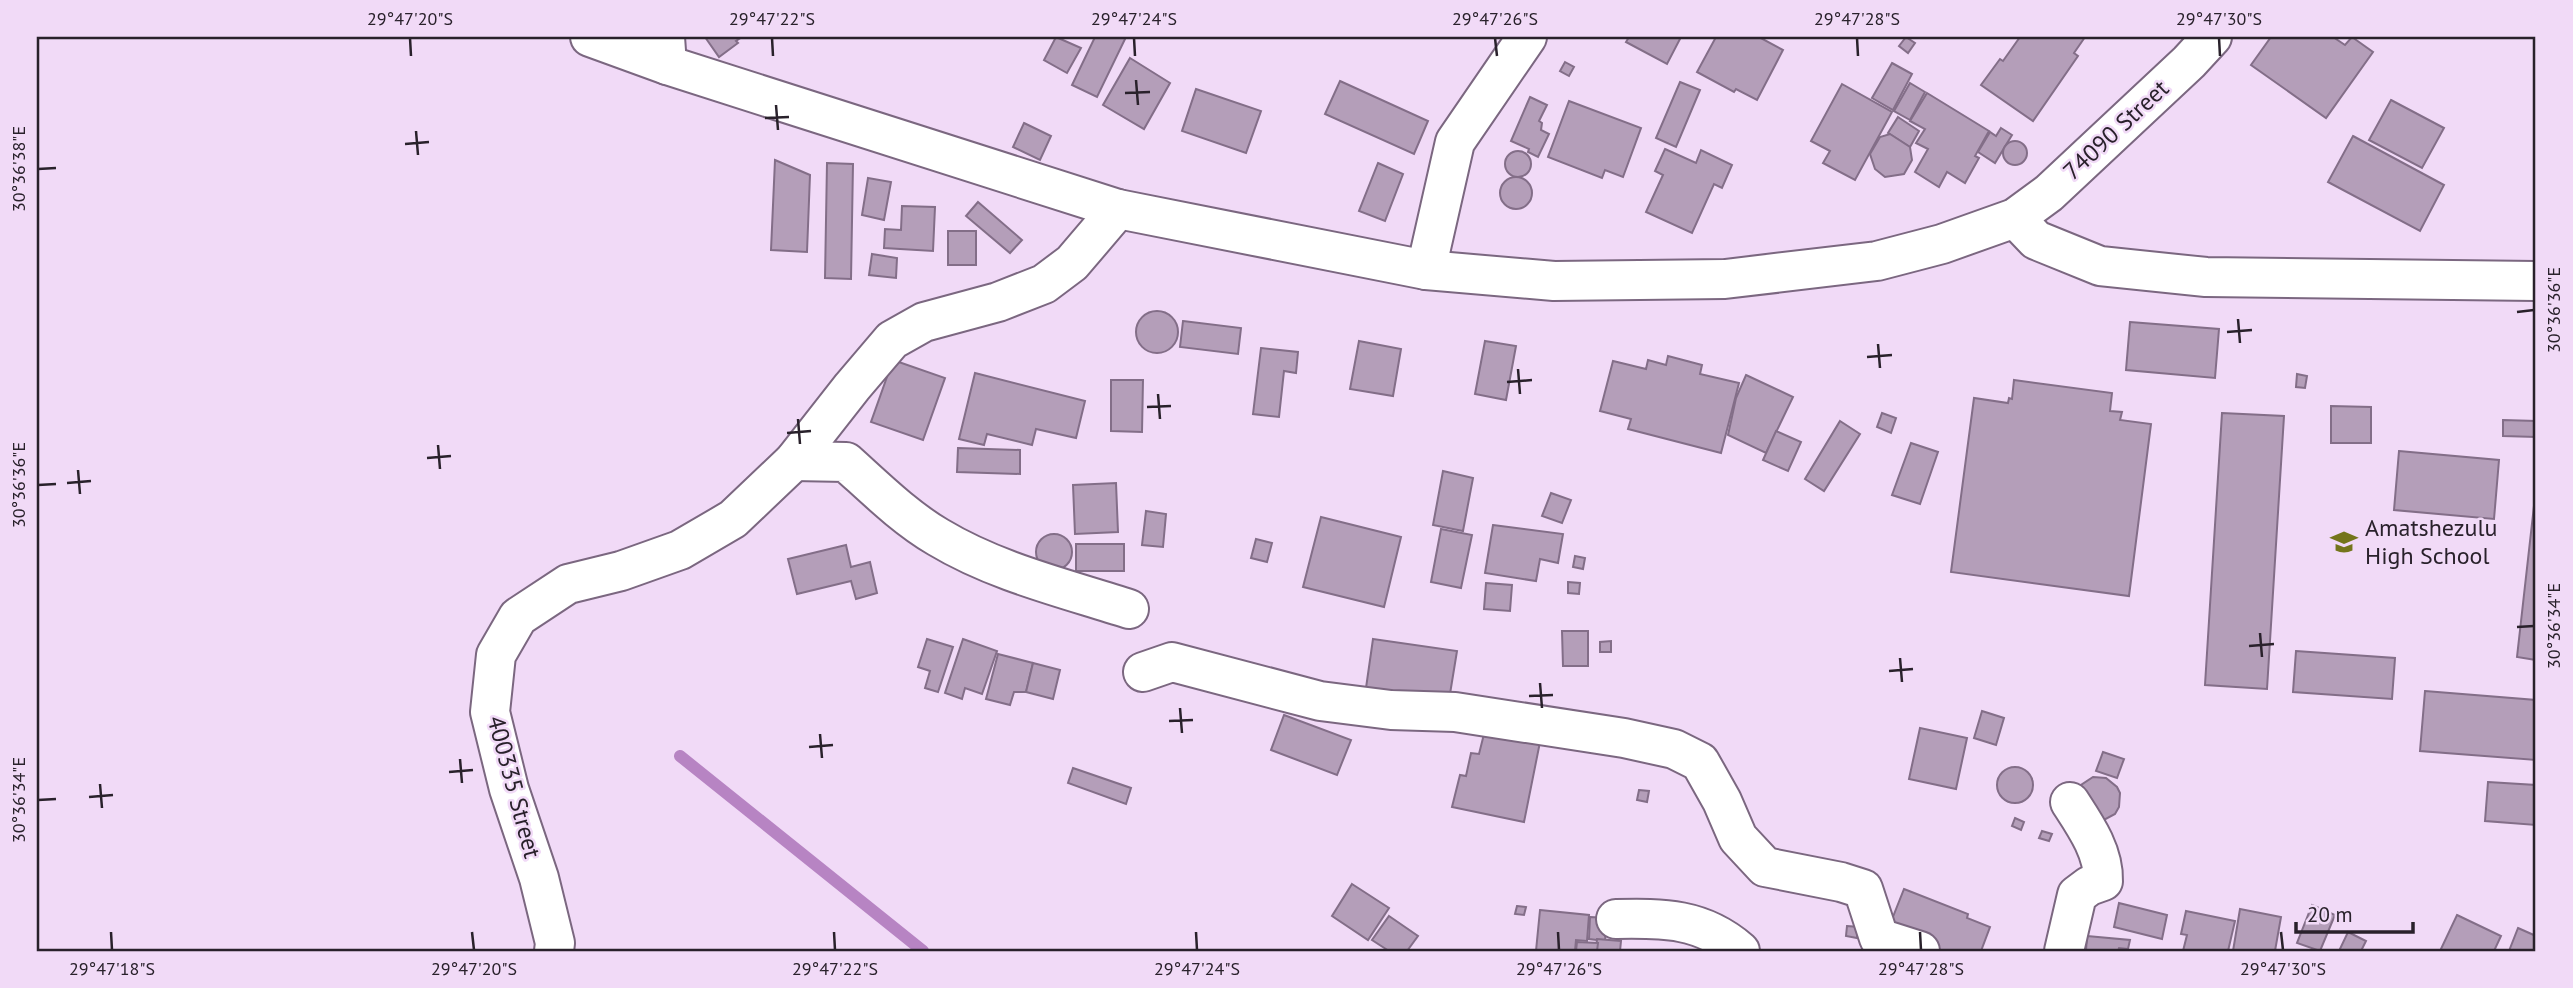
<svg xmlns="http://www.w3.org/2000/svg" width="2573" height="988" font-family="'PT Sans',sans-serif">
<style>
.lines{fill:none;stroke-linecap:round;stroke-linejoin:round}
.stream{stroke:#b784c3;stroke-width:12}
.building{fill:#b49eb9;stroke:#836e88;stroke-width:2}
.street-casing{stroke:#7b6780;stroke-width:42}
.secondary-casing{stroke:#7b6780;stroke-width:42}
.street{stroke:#fff;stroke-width:38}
.secondary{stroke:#fff;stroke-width:38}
.ticks{fill:none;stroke:#29212b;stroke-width:2.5}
.labels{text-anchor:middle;stroke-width:5;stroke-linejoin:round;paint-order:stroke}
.street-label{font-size:24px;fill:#29212b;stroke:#f1daf7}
.poi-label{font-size:24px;fill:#29212b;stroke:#f1daf7;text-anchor:start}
.neatline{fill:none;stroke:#29212b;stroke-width:2.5}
.ticks-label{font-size:18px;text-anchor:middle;fill:#29212b}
</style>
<rect width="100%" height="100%" fill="#f1daf7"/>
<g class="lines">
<path class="stream" d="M680,756L923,951"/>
</g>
<g class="building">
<path d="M705,37H742L736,41L738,43L719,57Z"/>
<path d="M1056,37L1081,48L1067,73L1044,60Z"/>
<path d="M1095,37H1126L1097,97L1072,85Z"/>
<path d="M1629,37H1681L1667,64L1626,42Z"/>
<path d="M1716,37H1759L1783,50L1757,100L1736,89L1734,92L1697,72Z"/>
<path d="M1906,37L1915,43L1908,53L1899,46Z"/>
<path d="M2020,37H2085L2074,53L2078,56L2033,121L1981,85L2000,59L2003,61Z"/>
<path d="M2271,37H2333L2345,45L2352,37L2373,52L2326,118L2251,65Z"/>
<path d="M1130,58L1170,83L1144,129L1103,105Z"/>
<path d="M1565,62L1574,67L1569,76L1560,71Z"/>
<path d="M1892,63L1912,74L1893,110L1872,98Z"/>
<path d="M1340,81L1428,121L1414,154L1325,114Z"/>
<path d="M1680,82L1700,90L1676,147L1656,138Z"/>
<path d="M1910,83L1925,92L1910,120L1894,111Z"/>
<path d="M1842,84L1892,112L1855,180L1823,163L1830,151L1811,141Z"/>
<path d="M1196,89L1261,111L1246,153L1182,131Z"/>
<path d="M1927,93L1989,131L1975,156L1979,158L1965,183L1947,172L1939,187L1915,172L1928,149L1916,143L1925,129L1910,121Z"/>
<path d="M1530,97L1547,105L1539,121L1542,123L1541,130L1549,134L1538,157L1528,152L1529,149L1511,141Z"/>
<path d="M2391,100L2444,128L2422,168L2369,140Z"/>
<path d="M1569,101L1641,128L1623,177L1605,170L1602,178L1548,157Z"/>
<path d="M1898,117L1919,131L1910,147L1888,133Z"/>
<path d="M1024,123L1051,136L1040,160L1013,147Z"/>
<path d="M2001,128L2012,135L1995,163L1978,152L1990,132L1996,136Z"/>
<path d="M1890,134L1910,147L1912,160L1904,174L1885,177L1875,169L1870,154L1880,137Z"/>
<path d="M2353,136L2444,185L2420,231L2328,182Z"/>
<circle cx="2015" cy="153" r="12"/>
<path d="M1665,149L1696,163L1701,150L1732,165L1722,188L1714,184L1692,233L1646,212L1663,175L1655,171Z"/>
<circle cx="1518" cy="164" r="13"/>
<path d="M775,160L810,175L807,252L771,250Z"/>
<path d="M827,163L853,164L851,279L825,278Z"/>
<path d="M1378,163L1403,174L1385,221L1359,211Z"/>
<circle cx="1516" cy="193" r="16"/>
<path d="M868,178L891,182L884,220L862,215Z"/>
<path d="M978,202L1022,240L1010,253L966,216Z"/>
<path d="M902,206L935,207L933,251L884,248L885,229L901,230Z"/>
<rect x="948" y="231" width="28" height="34"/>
<path d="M872,254L897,258L896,278L869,275Z"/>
<circle cx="1157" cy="332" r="21"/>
<path d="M1183,321L1241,328L1238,354L1180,347Z"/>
<path d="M2130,322L2219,329L2215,378L2126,370Z"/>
<path d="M1359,341L1401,349L1393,396L1350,389Z"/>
<path d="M1485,341L1516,346L1506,400L1475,394Z"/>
<path d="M1261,348L1298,352L1296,373L1284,371L1279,417L1253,414Z"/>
<path d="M1668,356L1702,365L1700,374L1739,383L1721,453L1628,429L1631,419L1600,411L1613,361L1646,369L1648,360L1666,365Z"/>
<path d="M893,360L945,378L923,440L871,422Z"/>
<path d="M975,373L1085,401L1076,438L1036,429L1032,445L987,434L984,445L959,439Z"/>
<path d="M2297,374L2307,376L2305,388L2296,387Z"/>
<path d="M1746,375L1793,397L1766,453L1728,435L1736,398Z"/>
<path d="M1111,380H1143L1142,432L1111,431Z"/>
<path d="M2014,380L2112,393L2110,411L2122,412L2120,420L2151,424L2129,596L1951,572L1974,398L2008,403L2009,398L2012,399Z"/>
<path d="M2331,406L2371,407V443H2331Z"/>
<path d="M1882,413L1896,418L1891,433L1877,427Z"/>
<path d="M2222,413L2284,416L2267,689L2205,685Z"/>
<path d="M2503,420L2536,421V437L2503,436Z"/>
<path d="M1840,421L1860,434L1824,491L1805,479Z"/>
<path d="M1776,431L1801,442L1788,471L1763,460Z"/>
<path d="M1911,443L1938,452L1920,504L1892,495Z"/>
<path d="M958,448L1020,450V474L957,472Z"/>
<path d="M2399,451L2499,460L2494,519L2394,510Z"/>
<path d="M1443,471L1473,478L1463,531L1433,525Z"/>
<path d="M1116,483L1118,532L1075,534L1073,485Z"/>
<path d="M2536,488V660L2517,657Z"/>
<path d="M1551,493L1571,500L1562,523L1542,516Z"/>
<path d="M1146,511L1166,514L1163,547L1142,545Z"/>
<path d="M1321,517L1401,537L1384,607L1303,587Z"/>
<path d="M1493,525L1563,534L1558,563L1540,559L1536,581L1485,573Z"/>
<path d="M1441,529L1472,535L1461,588L1431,582Z"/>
<circle cx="1054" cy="552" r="18"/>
<path d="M1256,539L1272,543L1267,562L1251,558Z"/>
<rect x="1076" y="544" width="48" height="27"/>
<path d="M846,545L851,567L870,562L877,593L856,599L851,581L797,594L788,559Z"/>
<path d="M1575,556L1585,558L1583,569L1573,567Z"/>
<path d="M1568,582L1580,583L1579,594L1568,593Z"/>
<path d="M1486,583L1512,585L1510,611L1484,609Z"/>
<path d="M1562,631H1588V666H1563Z"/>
<path d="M927,639L953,647L938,692L925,688L930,671L918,667Z"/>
<path d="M963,639L997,651L982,694L965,688L962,699L945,693Z"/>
<path d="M1373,639L1457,651L1449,700L1366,688Z"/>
<path d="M1611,641V652H1600V642Z"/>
<path d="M2296,651L2395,658L2392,699L2293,692Z"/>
<path d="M998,654L1033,663L1026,692H1014L1010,705L986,699Z"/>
<path d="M1033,663L1060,670L1053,699L1026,692Z"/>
<path d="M2425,691L2536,700V760L2420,751Z"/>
<path d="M1982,711L2004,718L1996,745L1974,738Z"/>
<path d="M1284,715L1351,740L1337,775L1271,750Z"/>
<path d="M1920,728L1967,738L1956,789L1909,779Z"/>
<path d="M1485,730L1540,742L1524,822L1452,807L1460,775L1466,776L1471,753L1479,754Z"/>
<path d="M2103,752L2124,759L2117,778L2096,771Z"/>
<circle cx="2015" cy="785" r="18"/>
<path d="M1073,768L1131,788L1126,804L1068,783Z"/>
<path d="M2093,777L2106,778L2117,787L2120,793L2119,807L2115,814L2102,821L2078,792L2081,785Z"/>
<path d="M2488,782L2536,785V825L2485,821Z"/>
<path d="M1639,790L1649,791L1647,802L1637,800Z"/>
<path d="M2015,818L2024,822L2021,830L2012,826Z"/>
<path d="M2042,831L2052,834L2049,841L2039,838Z"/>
<path d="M1352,884L1389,908L1368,940L1332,916Z"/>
<path d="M1904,889L1968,914L1967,918L1990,927L1981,951H1936L1887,932Z"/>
<path d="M2119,903L2167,915L2162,939L2114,927Z"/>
<path d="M2312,905L2335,915L2320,951L2297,943Z"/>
<path d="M1517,906L1526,907L1524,915L1515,914Z"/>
<path d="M2240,909L2281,917L2275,951H2233Z"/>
<path d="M1540,910L1589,915L1587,941L1576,940L1575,951H1536Z"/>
<path d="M2186,911L2235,921L2228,951H2183L2187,935L2181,934Z"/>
<path d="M2457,915L2501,936L2494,951H2440Z"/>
<path d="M1389,916L1418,936L1407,951H1389L1372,940Z"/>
<path d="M1590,917L1607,918L1605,941L1589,939Z"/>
<path d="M1847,926L1859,927L1857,938L1846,936Z"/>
<path d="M2518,928L2536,936V951H2509Z"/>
<path d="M2348,932L2366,941L2361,951H2339Z"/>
<path d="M2087,936L2130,940L2128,949L2119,948L2118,951H2086Z"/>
<path d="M1597,939L1621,941L1620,951H1596Z"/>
<path d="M1577,942L1598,943L1597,951H1576Z"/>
</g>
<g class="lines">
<defs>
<g id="street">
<path d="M665,37L667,65"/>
<path d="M2015,218L2036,240L2100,266L2206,277L2536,281"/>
<path d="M1426,270L1455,142L1527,37"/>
<path d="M794,461L846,462C875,488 904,517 938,537C996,572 1064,588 1129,609"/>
<path d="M1143,672L1172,662L1320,701L1391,710L1455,712L1624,738L1674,749L1700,762L1722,801L1738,838L1765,867L1841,882L1863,889L1879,938L1920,951"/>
<path d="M1616,919C1663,918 1702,918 1740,951"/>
<path d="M2064,951L2077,895L2089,886L2103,881C2104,852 2085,825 2070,802"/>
</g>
<g id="secondary">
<path d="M590,37L667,65L1118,209L1426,270L1554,281L1725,279L1877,261L1942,244L2015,218L2049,193L2189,62L2212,37"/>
<path d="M554,951L555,943L539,878L509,789L490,712L496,655L518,617L568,584L621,571L680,550L733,519L794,461L852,387L892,340L924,322L998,302L1044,284L1072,263L1118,209"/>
</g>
</defs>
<use href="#street" class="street-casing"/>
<use href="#secondary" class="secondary-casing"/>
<use href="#street" class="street"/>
<use href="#secondary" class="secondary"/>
</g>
<path class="ticks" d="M410,38L411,56M772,38L773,56M1134,38L1135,56M1495,38L1497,56M1857,38L1858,56M2219,38L2220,56M1136,80L1138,105M1125,93L1150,92M776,105L778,130M765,118L789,117M416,131L418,155M405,144L429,142M38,169L56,168M2517,312L2534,310M2238,319L2240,343M2227,332L2252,330M1878,344L1880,368M1867,357L1892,355M1518,369L1520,394M1507,382L1532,380M1158,394L1160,419M1147,407L1171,406M798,419L800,444M787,433L811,431M438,445L440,469M427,458L451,456M78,470L80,494M67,483L91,481M38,485L56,484M2517,627L2534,626M2260,633L2262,657M2249,646L2274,644M1900,658L1902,682M1889,671L1913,669M1540,683L1542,708M1529,696L1553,695M1180,708L1182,733M1169,721L1193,720M820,734L822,758M809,747L833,745M460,759L462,783M449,772L473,770M100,784L102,808M89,797L113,795M38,800L56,799M111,932L112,950M472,932L474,950M834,932L835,950M1196,932L1197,950M1558,932L1559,950M1920,932L1921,950M2281,932L2283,950"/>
<defs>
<symbol id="school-bare" viewBox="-9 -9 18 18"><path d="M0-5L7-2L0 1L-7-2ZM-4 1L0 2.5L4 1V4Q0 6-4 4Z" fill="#74751b" stroke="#f1daf7" stroke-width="2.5" paint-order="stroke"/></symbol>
</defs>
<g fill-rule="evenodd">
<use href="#school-bare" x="2325" y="523" width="38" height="38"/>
</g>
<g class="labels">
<g class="street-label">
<text transform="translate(2116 130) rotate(-43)" y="8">74090 Street</text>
<text transform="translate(514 787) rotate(75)" y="8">400335 Street</text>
</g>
<g class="poi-label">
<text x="2365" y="536">Amatshezulu<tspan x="2365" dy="28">High School</tspan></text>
</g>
</g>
<rect width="2573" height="988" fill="none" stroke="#f1daf7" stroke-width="77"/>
<path d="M2296 922v10h117v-10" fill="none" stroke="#29212b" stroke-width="3.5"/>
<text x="2307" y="922" font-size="21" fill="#29212b" stroke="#f1daf7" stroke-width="5" paint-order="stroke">20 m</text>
<rect x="38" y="38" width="2496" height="912" class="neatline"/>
<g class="ticks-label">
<text x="410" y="25">29°47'20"S</text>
<text x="772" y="25">29°47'22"S</text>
<text x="1134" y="25">29°47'24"S</text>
<text x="1495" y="25">29°47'26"S</text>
<text x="1857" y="25">29°47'28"S</text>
<text x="2219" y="25">29°47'30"S</text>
<text transform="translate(19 169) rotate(-90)" y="6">30°36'38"E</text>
<text transform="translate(2554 310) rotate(-90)" y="6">30°36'36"E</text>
<text transform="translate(19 485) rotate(-90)" y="6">30°36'36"E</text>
<text transform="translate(2554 626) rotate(-90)" y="6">30°36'34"E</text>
<text transform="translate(19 800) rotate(-90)" y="6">30°36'34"E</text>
<text x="112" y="975">29°47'18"S</text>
<text x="474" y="975">29°47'20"S</text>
<text x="835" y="975">29°47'22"S</text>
<text x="1197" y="975">29°47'24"S</text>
<text x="1559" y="975">29°47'26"S</text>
<text x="1921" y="975">29°47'28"S</text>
<text x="2283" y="975">29°47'30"S</text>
</g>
</svg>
